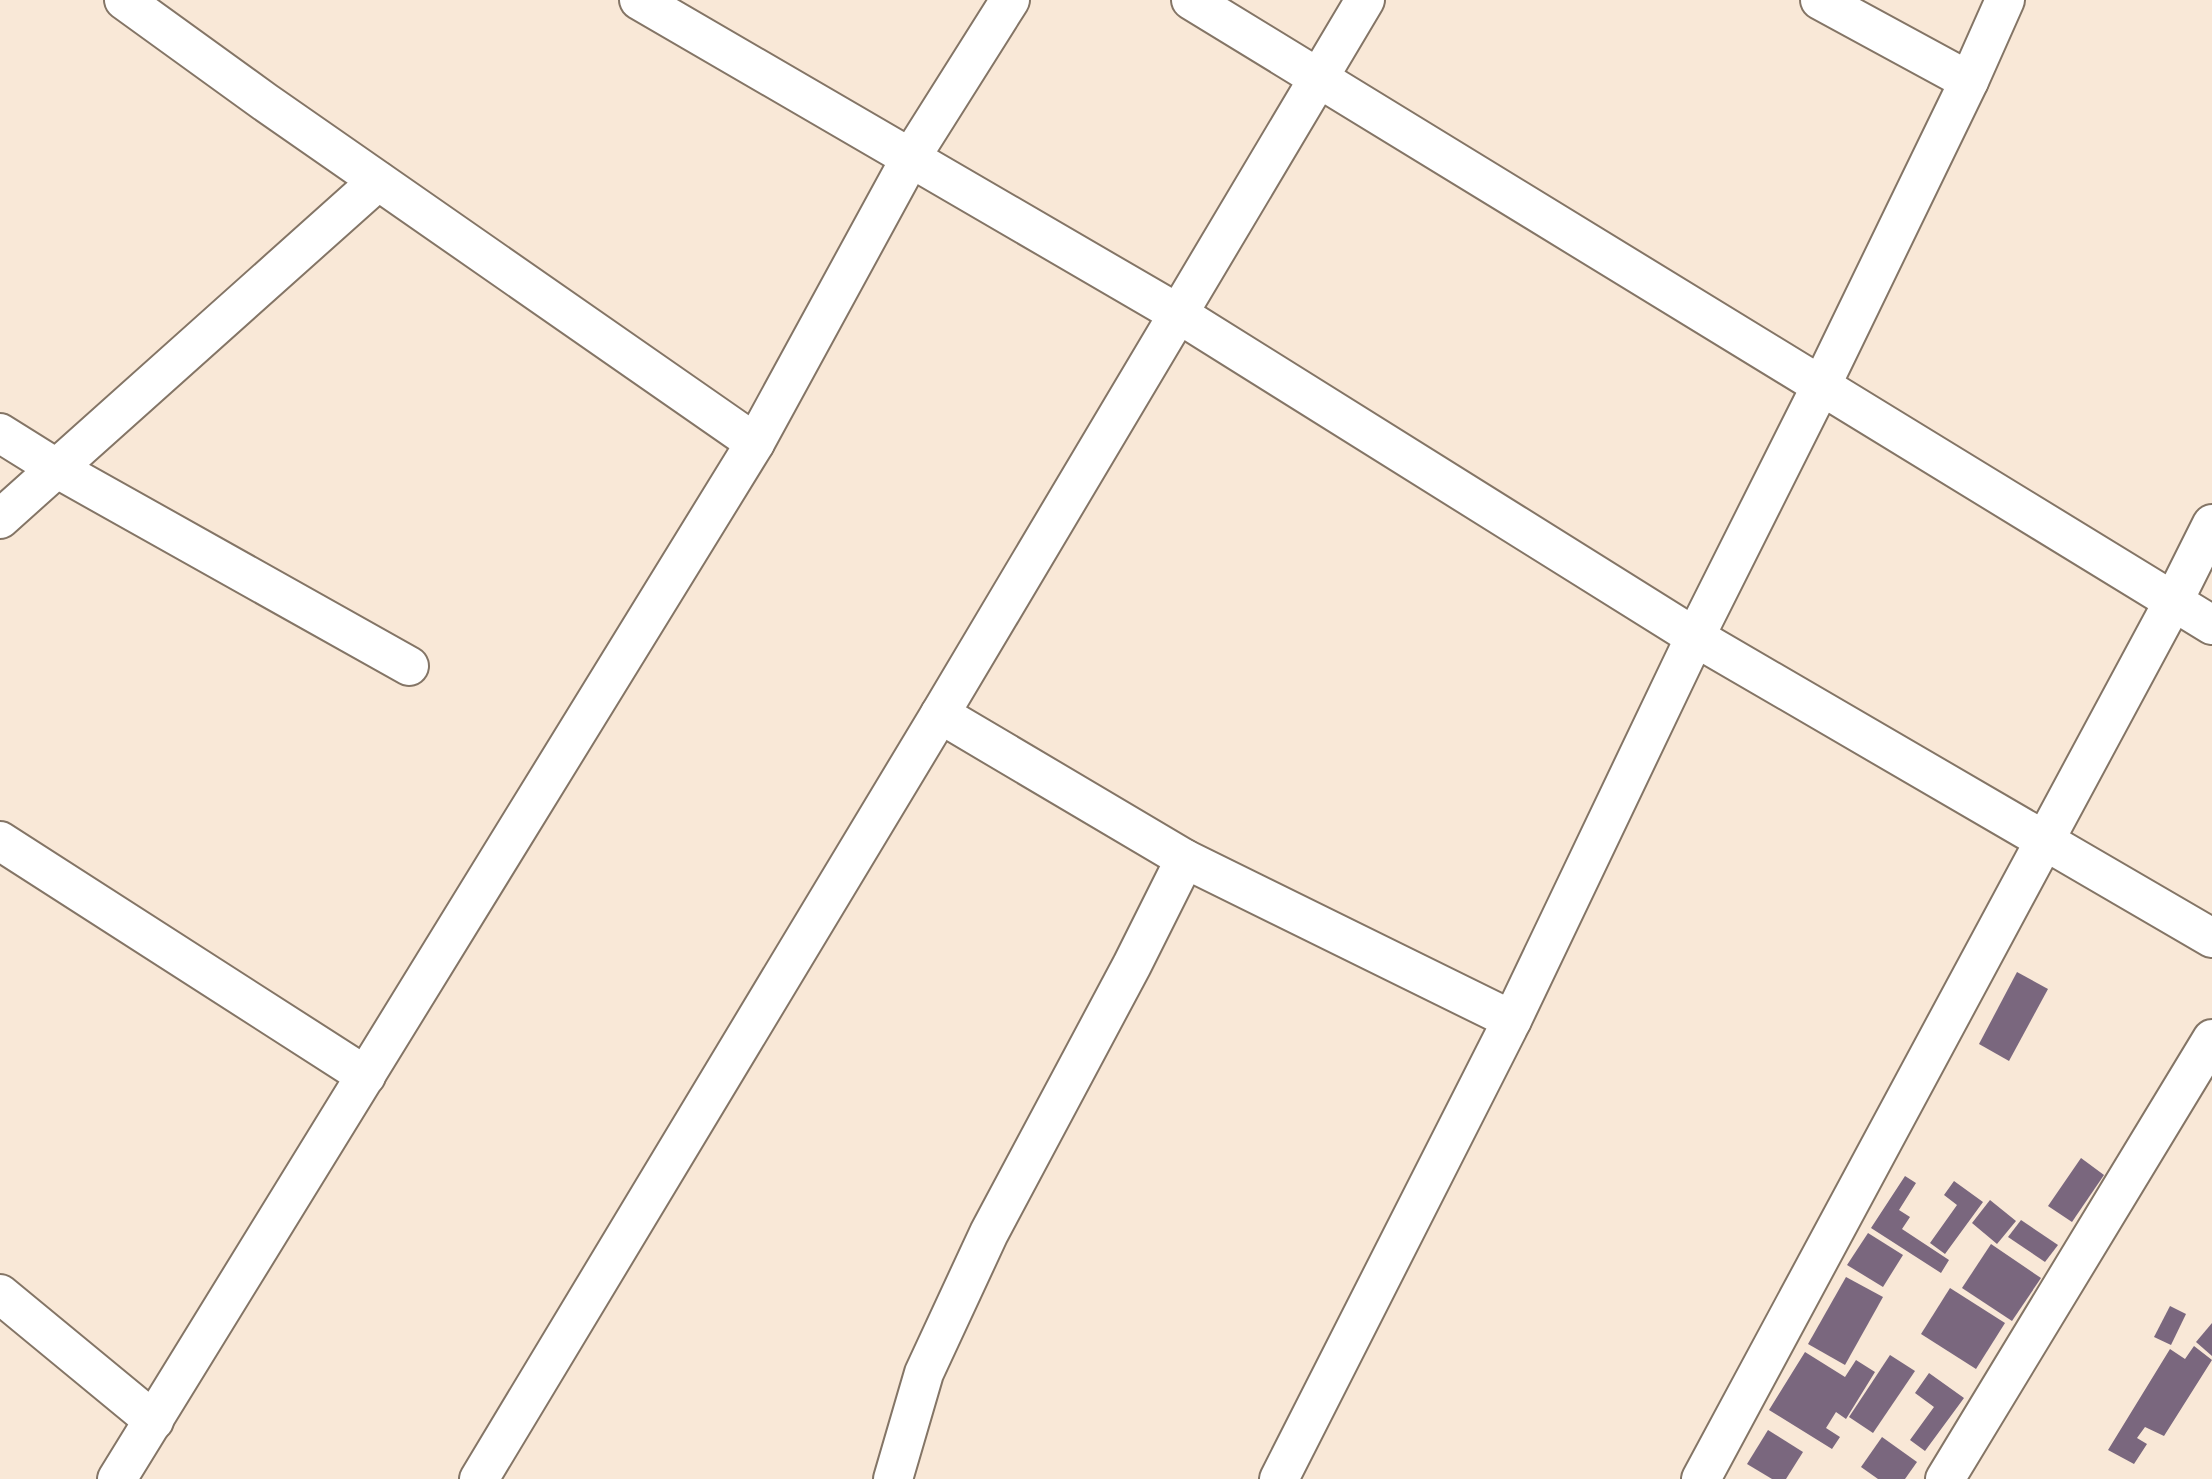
<svg xmlns="http://www.w3.org/2000/svg" width="2212" height="1479" font-family="'Source Sans 3',sans-serif">
<style>
.building{fill:#7a677e}
.lines{fill:none;stroke-linecap:round;stroke-linejoin:round}
.minor-casing{stroke:#847566;stroke-width:42}
.minor{stroke:#fff;stroke-width:38}
</style>
<rect width="100%" height="100%" fill="#f9e8d7"/>
<g class="building">
<path d="M2017,972L2048,989L2009,1061L1979,1044Z"/>
<path d="M2081,1158L2104,1175L2072,1222L2048,1206Z"/>
<path d="M1905,1176L1916,1183L1899,1210L1910,1217L1902,1229L1949,1260L1941,1273L1871,1228Z"/>
<path d="M1954,1181L1983,1202L1945,1254L1930,1243L1957,1205L1944,1195Z"/>
<path d="M1990,1200L2016,1221L1997,1244L1972,1223Z"/>
<path d="M2021,1220L2058,1245L2045,1262L2008,1237Z"/>
<path d="M1868,1233L1903,1255L1883,1287L1847,1265Z"/>
<path d="M1991,1244L2041,1278L2012,1321L1962,1288Z"/>
<path d="M1846,1277L1883,1297L1845,1365L1808,1344Z"/>
<path d="M1950,1288L2005,1323L1976,1369L1921,1334Z"/>
<path d="M2170,1306L2186,1314L2171,1345L2154,1337Z"/>
<path d="M2212,1323V1356L2196,1342Z"/>
<path d="M2194,1346L2212,1360L2164,1436L2145,1427L2137,1438L2147,1444L2134,1464L2108,1450L2170,1349L2185,1359Z"/>
<path d="M1805,1352L1845,1377L1856,1360L1875,1372L1846,1419L1836,1412L1826,1428L1840,1437L1832,1449L1769,1410Z"/>
<path d="M1890,1355L1915,1371L1873,1433L1849,1417Z"/>
<path d="M1929,1373L1964,1398L1925,1451L1910,1440L1934,1407L1915,1393Z"/>
<path d="M1768,1430L1803,1452L1786,1479H1772L1747,1464Z"/>
<path d="M1882,1437L1917,1462L1905,1479H1878L1861,1467Z"/>
</g>
<g class="lines">
<defs>
<g id="minor">
<path d="M124,0L265,102L755,443"/>
<path d="M639,0L1177,313L1695,637L2212,938"/>
<path d="M1191,0L2212,625"/>
<path d="M1820,0L1969,81"/>
<path d="M0,433L56,468L409,666"/>
<path d="M0,519L378,181"/>
<path d="M940,714L1185,859L1512,1020"/>
<path d="M0,841L366,1076"/>
<path d="M0,1294L154,1421"/>
<path d="M117,1479L755,443L911,157L1010,0"/>
<path d="M479,1479L940,714L1365,0"/>
<path d="M893,1479L924,1373L989,1233L1132,965L1185,859"/>
<path d="M1279,1479L1512,1020L1695,637L1821,386L1969,81L2005,0"/>
<path d="M1701,1479L2173,602L2212,524"/>
<path d="M1945,1479L2212,1039"/>
</g>
</defs>
<use href="#minor" class="minor-casing"/>
<use href="#minor" class="minor"/>
</g>
</svg>
